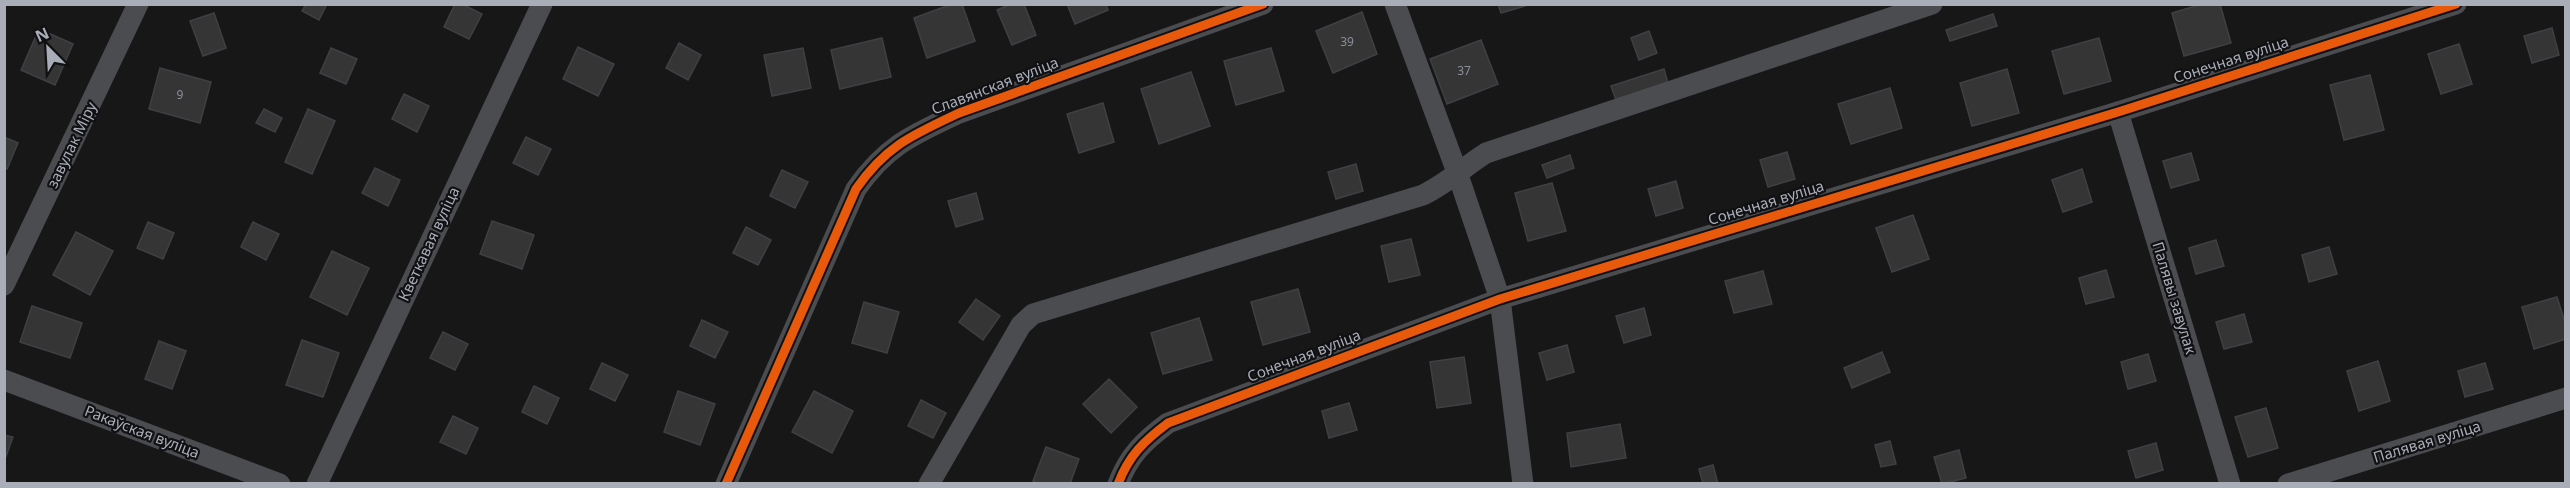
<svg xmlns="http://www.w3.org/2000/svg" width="2570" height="488" font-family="'Noto Sans',sans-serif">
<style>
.building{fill:#353536;stroke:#3f4043;stroke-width:1.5}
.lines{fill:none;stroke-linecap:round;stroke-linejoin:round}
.minor{stroke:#4b4c50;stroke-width:21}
.cycleway-casing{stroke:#111113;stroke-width:13}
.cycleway{stroke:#e8590c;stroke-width:9}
.labels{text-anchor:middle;stroke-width:4.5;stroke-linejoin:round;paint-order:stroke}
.number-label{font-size:12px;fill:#8b8f98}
.street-label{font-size:15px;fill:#a8adb8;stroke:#111113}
</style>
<rect width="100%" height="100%" fill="#171717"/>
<g class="building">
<path d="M306,4H324L326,6L319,20L302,11Z"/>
<path d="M455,4H462L482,14L469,39L444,27Z"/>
<path d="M952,4H962L975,41L927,58L914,18Z"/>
<path d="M1011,4H1024L1036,35L1012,45L997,10Z"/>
<path d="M1067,4H1106L1108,10L1075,24Z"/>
<path d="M1498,4H1532L1501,13Z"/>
<path d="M2202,4H2220L2231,43L2184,56L2172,13Z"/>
<path d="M1362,12L1377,54L1333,73L1316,31Z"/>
<path d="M214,13L226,48L203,56L190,21Z"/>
<path d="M1993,14L1997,26L1950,41L1946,30Z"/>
<path d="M2552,28L2559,55L2532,63L2524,36Z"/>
<path d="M39,29L73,44L55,85L21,70Z"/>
<path d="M1649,31L1657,53L1639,60L1631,38Z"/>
<path d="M882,38L891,77L840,89L831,50Z"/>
<path d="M2099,38L2111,81L2064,94L2052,51Z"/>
<path d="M1481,40L1498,84L1447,104L1430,59Z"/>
<path d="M679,43L701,55L688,80L666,68Z"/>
<path d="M2459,44L2472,84L2441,94L2428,54Z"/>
<path d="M578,47L614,64L598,96L563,79Z"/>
<path d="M331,48L357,59L346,84L320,73Z"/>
<path d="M803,48L811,88L772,96L764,55Z"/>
<path d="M1271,48L1284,91L1236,105L1224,61Z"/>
<path d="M160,68L211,82L200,123L149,109Z"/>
<path d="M1664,69L1668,83L1616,100L1611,86Z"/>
<path d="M2007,69L2019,113L1972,126L1960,83Z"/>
<path d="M1191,72L1210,126L1159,144L1141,89Z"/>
<path d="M2370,75L2384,130L2344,140L2330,85Z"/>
<path d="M1890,88L1902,128L1851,144L1838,104Z"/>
<path d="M404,94L429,106L417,132L392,119Z"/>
<path d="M1103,103L1114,142L1079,153L1067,114Z"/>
<path d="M264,109L282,118L275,132L256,123Z"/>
<path d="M308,109L335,121L312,174L285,162Z"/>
<path d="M4,137L18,143L7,169L4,168Z"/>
<path d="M526,137L551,149L538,175L513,163Z"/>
<path d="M1787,152L1795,179L1768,187L1760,160Z"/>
<path d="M2191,153L2199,180L2171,188L2163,161Z"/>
<path d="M1570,155L1574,168L1547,178L1542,165Z"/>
<path d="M1356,164L1363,191L1336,199L1328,172Z"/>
<path d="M375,168L400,180L388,206L362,193Z"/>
<path d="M2082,169L2092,202L2063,212L2052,180Z"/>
<path d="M782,170L808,182L795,208L770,196Z"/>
<path d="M1676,181L1683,208L1656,216L1648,189Z"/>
<path d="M1552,183L1566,231L1528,241L1515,193Z"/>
<path d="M976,193L983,219L956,227L948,201Z"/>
<path d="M1913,215L1929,259L1892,272L1876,228Z"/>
<path d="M492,221L534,235L522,269L480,254Z"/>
<path d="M148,222L174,233L163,259L137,248Z"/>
<path d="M253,222L279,234L266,260L241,247Z"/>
<path d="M746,227L771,240L758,265L733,253Z"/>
<path d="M76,232L113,251L90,295L53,275Z"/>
<path d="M1411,239L1420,275L1389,282L1381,246Z"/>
<path d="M2216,240L2224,266L2196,274L2189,248Z"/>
<path d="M2329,247L2337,274L2309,282L2302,255Z"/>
<path d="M332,251L369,268L347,315L310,297Z"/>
<path d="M2106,270L2114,297L2086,304L2079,278Z"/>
<path d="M1763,271L1772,304L1734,313L1725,281Z"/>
<path d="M1298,289L1310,332L1263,345L1251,302Z"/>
<path d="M2557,297L2566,325V339L2534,349L2522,307Z"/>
<path d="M976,299L1000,316L983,340L959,322Z"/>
<path d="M864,302L899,312L887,353L852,343Z"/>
<path d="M32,306L82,323L70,358L20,342Z"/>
<path d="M1644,308L1651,335L1624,343L1616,316Z"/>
<path d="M2244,314L2252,342L2224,349L2216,322Z"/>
<path d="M1199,318L1212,360L1163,374L1151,333Z"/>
<path d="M702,320L728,332L715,358L690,346Z"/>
<path d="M443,332L468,344L455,370L430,358Z"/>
<path d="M302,340L339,353L323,397L286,385Z"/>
<path d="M159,341L186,351L172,389L145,379Z"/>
<path d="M1567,345L1574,372L1547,380L1539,353Z"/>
<path d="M1882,352L1890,372L1852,388L1844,368Z"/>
<path d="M2148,354L2156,381L2128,389L2121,362Z"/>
<path d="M1464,357L1471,403L1437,408L1430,362Z"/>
<path d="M2378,361L2390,401L2359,411L2347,371Z"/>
<path d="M602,363L628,375L615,401L590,389Z"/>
<path d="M2485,363L2493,389L2465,397L2458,371Z"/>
<path d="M1109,379L1137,407L1111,433L1083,404Z"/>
<path d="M534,386L559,398L547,424L522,412Z"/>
<path d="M678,391L715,404L700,445L664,432Z"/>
<path d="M814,391L853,411L832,453L792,432Z"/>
<path d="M921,400L946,413L933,438L908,426Z"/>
<path d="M1349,403L1357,430L1329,438L1322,411Z"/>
<path d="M2266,408L2278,448L2248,457L2235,417Z"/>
<path d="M453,416L478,428L466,454L440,442Z"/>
<path d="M1620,424L1626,458L1571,467L1567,433Z"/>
<path d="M4,435L13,437L4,462Z"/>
<path d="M1890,441L1896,464L1881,467L1875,445Z"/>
<path d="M2156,443L2163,470L2136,478L2128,451Z"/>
<path d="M1046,447L1079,459L1070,484H1040L1033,481Z"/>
<path d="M1959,450L1966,478L1942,484L1934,457Z"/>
<path d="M1713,465L1718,484H1703L1699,469Z"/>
</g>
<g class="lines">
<g class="minor">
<path d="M1395,4L1457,172L1500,299L1523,484"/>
<path d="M2118,112L2230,484"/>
<path d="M4,285L138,4"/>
<path d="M4,380L280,484"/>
<path d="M317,484L542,4"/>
<path d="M726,484L856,189C886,146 912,135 959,113L1263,4"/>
<path d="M929,484L1021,325L1033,314L1423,195C1446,184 1464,167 1486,153L1932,4"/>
<path d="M1118,484C1129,455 1144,441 1168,423L1500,299L2118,112L2456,4"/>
<path d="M2288,484L2566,398"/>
</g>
<defs>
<g id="cycleway">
<path d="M726,484L856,189C886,146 912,135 959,113L1263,4"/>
<path d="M1118,484C1129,455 1144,441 1168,423L1500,299L2118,112L2456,4"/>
</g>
</defs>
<use href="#cycleway" class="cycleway-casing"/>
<use href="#cycleway" class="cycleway"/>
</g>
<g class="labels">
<g class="number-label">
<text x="1347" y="46">39</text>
<text x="1464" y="75">37</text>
<text x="180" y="99">9</text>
</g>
<g class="street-label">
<text transform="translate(2231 60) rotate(-18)" y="5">Сонечная вуліца</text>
<text transform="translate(995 86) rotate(-21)" y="5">Славянская вуліца</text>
<text transform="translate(72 145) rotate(-64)" y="5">завулак Міру</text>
<text transform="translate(1766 203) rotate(-17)" y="5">Сонечная вуліца</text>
<text transform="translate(429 244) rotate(-65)" y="5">Кветкавая вуліца</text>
<text transform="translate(2174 298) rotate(73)" y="5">Палявы завулак</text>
<text transform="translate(1304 356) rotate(-21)" y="5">Сонечная вуліца</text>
<text transform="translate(142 432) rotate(21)" y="5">Ракаўская вуліца</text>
<text transform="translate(2427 442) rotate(-17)" y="5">Палявая вуліца</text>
</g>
</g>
<rect width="2570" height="488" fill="none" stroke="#a8adb8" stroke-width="12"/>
<g transform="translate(48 48) rotate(336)" stroke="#111113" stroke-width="4.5" paint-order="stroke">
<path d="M0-4.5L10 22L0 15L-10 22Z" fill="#a8adb8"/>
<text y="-9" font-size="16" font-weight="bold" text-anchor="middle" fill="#a8adb8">N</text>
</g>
</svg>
